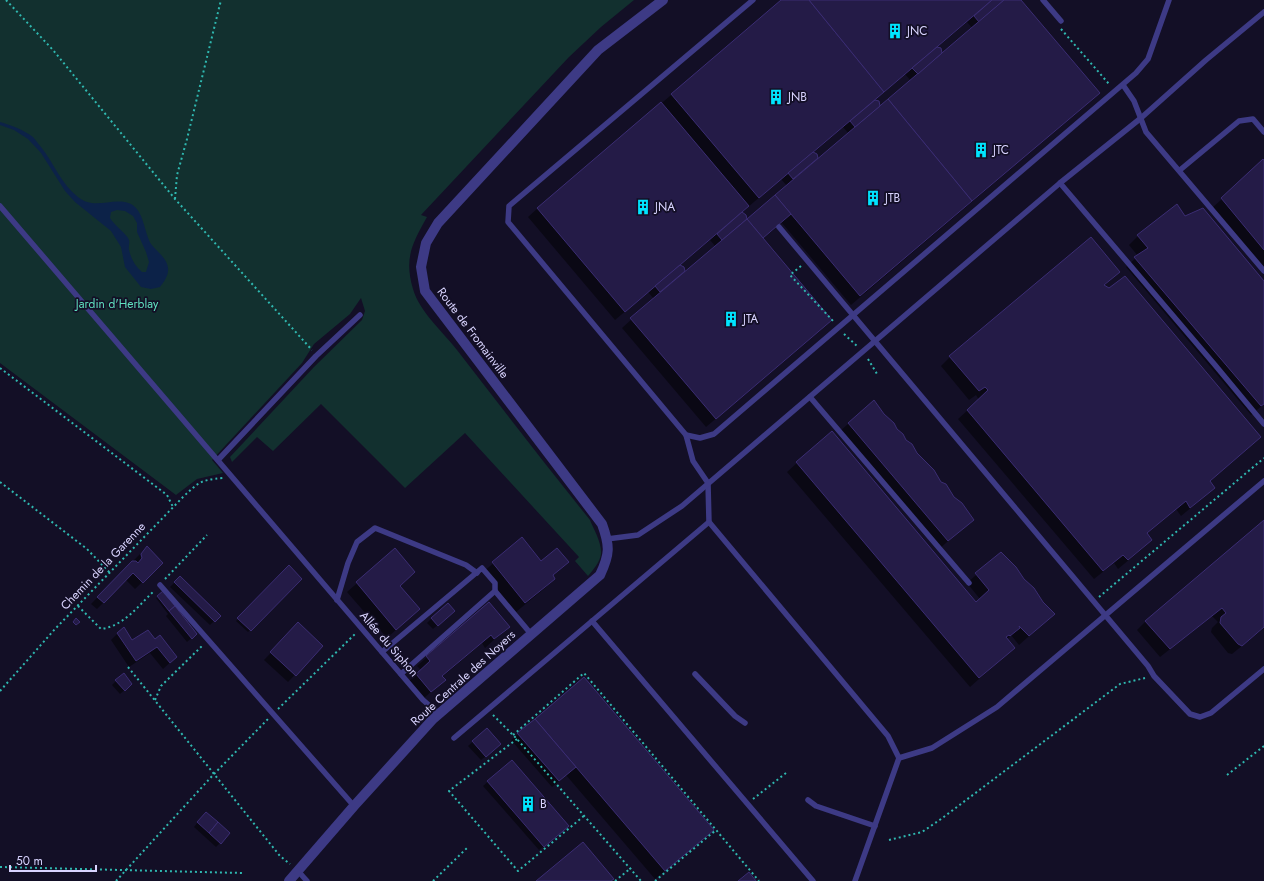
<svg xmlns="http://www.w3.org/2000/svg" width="1264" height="881" font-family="Jost,sans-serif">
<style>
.green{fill:#12302f}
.water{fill:#0c2248;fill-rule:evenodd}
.shadow{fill:#0007;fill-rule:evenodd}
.building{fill:#241b47;stroke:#3b2d73}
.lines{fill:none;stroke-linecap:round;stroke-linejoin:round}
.path{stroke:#2fb8b0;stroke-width:2;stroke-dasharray:2 3;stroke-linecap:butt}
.service{stroke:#3d3a85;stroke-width:5.5}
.minor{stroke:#3d3a85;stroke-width:10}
.labels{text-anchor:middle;stroke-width:3.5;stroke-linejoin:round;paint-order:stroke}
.poi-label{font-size:12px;fill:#d9d4ff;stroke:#130f26;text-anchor:start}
.park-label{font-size:12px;fill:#5fe0c0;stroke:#130f26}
.street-label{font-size:12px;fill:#d9d4ff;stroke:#130f26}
</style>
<rect width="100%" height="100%" fill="#130f26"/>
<path class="green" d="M0,0H634L601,27L569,57L421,215L427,217C412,244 404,258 413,289C419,311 443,332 457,350C501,407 545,464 590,520C594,530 602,543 601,554C600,562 593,570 588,576L575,561L579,557L465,433L405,488L321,404L273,451L257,437L232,462L230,457L314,367L362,320L365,311L361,298L350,314L314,344L302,363L212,460L223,473L197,479L176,495L0,363Z"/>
<path class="water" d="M0,122C11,125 24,130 33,137C36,140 38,144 41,147C54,163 61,184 78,197C95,211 113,196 131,204C144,211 144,232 151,244C157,252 167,258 168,268C169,275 164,282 160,287L151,289L141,287L125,267L121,247L111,231L75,202L65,191L41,153L28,139L14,130L0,125ZM117,210L125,211L133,216L137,223V232L146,252L149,262L146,272H142C135,266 131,259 129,250C128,247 130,243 129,240C127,234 114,225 110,218L111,212Z"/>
<g class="shadow">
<path d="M783,0H1020L1089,102L851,305L782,223L762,239L822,329L706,427L622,328L654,299L648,292L615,320L528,217L538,208ZM967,22L973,29L938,58L936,48ZM905,74L911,81L875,111L878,102L874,100ZM843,127L849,134L814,163L813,153ZM781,179L787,186L746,221L745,215L741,213ZM710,240L716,247L682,276L679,266Z"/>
<path d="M1264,161V271L1212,208Z"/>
<path d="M1177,206L1185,217L1264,282V404L1251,415L1126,267L1138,256L1129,245L1138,236Z"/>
<path d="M1118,272L1104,286L1260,437L1209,482L1213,488L1204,497L1181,516L1176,509L1146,534L1151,540L1142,549L1118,569L1114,563L1094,579L958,419L979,400L976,395L969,400L941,366L950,357Z"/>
<path d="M874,401L896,430L972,520L938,550L839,432Z"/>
<path d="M797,463L976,603L980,599L967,583L1001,553L1043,603L1054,614L1019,645L1011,635L1007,639L1014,648L970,687L787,472Z"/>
<path d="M1264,522V628L1232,654L1228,653L1211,632L1212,628L1218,622L1212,616L1160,657L1137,630L1146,621Z"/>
<path d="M522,539L541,563L567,562L552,576L554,579L545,588L516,612L483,572Z"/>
<path d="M147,548L162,563L135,589L126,580L97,609L91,604L140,554L143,563L142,555L141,554Z"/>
<path d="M395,550L399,586L409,618L387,638L347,592Z"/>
<path d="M289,567L300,579L248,632L236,621Z"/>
<path d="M180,577L219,616L210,625L170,587Z"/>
<path d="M158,597L196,634L187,642L166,616L168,614L156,598Z"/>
<path d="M488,603L508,627L485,648L482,643L442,677L444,680L422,700L407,683L421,670L417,666Z"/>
<path d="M449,615L433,629L427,623L432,618Z"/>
<path d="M292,631L322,646L288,682L264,660Z"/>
<path d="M118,633L132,642L155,640L176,657L163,669L150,653L129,667L111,640Z"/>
<path d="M584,679L703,839L655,879L566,775L552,787L511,740Z"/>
<path d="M116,681L131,684L120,694L112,685Z"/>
<path d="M486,730L495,749L481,760L468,746Z"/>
<path d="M512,761L564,830L539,850L483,786Z"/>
<path d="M202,817L220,843L216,847L194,827Z"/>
</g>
<g class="building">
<path d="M781,0H809L884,92L759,198L671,94Z"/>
<path d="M809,0H992L884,92Z"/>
<path d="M992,0H1004L979,22L974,16Z"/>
<path d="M1004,0H1021L1100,93L972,201L888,99Z"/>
<path d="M937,47L941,48L942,53L918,74L912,68Z"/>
<path d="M888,99L972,201L860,296L775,195Z"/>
<path d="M875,100L879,101L880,106L855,127L850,121Z"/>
<path d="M661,102L749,206L625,312L537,208Z"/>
<path d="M813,152L817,154L818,158L793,179L788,173Z"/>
<path d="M1263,159L1264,160V250L1221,198Z"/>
<path d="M775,195L791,214L763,238L747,219Z"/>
<path d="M1177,204L1185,216L1203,208L1264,281V404L1261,406L1134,257L1148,248L1137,235Z"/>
<path d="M742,212L746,215L747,219L722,240L717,234Z"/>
<path d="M747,219L832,320L716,419L630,318Z"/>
<path d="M1091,237L1120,272L1104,285L1109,288L1125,276L1261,437L1210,481L1215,488L1190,508L1186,501L1147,533L1152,540L1128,560L1123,555L1103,571L967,410L988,390L985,387L979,391L949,356Z"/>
<path d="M680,265L684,267L685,271L660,292L655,286Z"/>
<path d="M874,400L884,414L894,423L897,429L903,434L906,440L912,444L917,453L934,470L941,482L946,484L954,497L962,503L974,520L948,541L848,423Z"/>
<path d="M832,431L976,602L989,590L975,573L1001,552L1016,567L1024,579L1034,588L1043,602L1055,614L1029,636L1019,626L1020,628L1010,636L1009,635L1006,637L1015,648L979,678L796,462Z"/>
<path d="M1264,520V627L1242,646L1238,644L1220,623L1221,617L1226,613L1222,608L1170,649L1145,621Z"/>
<path d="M522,537L541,561L557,548L569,562L553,575L555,579L525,603L492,562Z"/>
<path d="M147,546L163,563L143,583L133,573L104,603L97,597L132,561H136L138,563L142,558L141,554Z"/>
<path d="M395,548L415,572L400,586L420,609L396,630L356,582Z"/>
<path d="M289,565L302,579L251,631L237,618Z"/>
<path d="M180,576L221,616L215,622L174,582Z"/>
<path d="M163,591L175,606L169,611L157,596Z"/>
<path d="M489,602L510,627L494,639L491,635L442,676L446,680L431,692L416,674L430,661L426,656Z"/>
<path d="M448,603L455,611L438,626L431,618Z"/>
<path d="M175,606L197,634L192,639L169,611Z"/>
<path d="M76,618L80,622L76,625L73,622Z"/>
<path d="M298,622L323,646L296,676L270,652Z"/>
<path d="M124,627L132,640L148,630L155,639L160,635L177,657L170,663L157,647L136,661L117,633Z"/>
<path d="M124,673L132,684L125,691L115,680Z"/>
<path d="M584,677L714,830L665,871L535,719Z"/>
<path d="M535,719L576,767L559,781L517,733Z"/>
<path d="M487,728L501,744L486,757L472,741Z"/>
<path d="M512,760L569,826L544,847L487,781Z"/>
<path d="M206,812L218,822L209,833L197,822Z"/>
<path d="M218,822L230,833L221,844L209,833Z"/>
<path d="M583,842L614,879L611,881H536Z"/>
<path d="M749,872L756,881H738Z"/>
</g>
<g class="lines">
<g class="path">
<path d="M6,0L53,50L175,199L312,350"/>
<path d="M1061,29L1109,84"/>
<path d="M175,199L177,175L187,139L221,0"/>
<path d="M801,266L790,275L834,322"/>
<path d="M844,334L857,346"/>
<path d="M868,359L877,374"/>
<path d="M0,368L167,495L173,507"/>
<path d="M0,482L87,549L110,573"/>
<path d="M165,579L207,535"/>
<path d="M1099,597L1264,458"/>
<path d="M78,606L101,629C124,626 138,606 154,591"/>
<path d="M128,667L280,856L290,864"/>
<path d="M0,691L55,629L183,497C199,482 200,480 223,478"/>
<path d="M155,700L161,686L202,646"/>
<path d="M278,709L355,634"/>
<path d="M493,715L517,739L641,881"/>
<path d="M513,735L584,673L759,881"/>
<path d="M517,739L449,791L518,871L585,815"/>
<path d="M1227,775L1264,746"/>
<path d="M753,799L786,773"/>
<path d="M889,840L922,832L941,819L1120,684L1145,678"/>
<path d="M0,867L242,873"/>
<path d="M116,881L214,774L268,719"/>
<path d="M433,881L468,847"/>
<path d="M615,881L631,868"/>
<path d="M655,881L716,830"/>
</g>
<g class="service">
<path d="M753,0L509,206L508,222L686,435L700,438L714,434L1136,73L1148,59L1169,0"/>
<path d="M1043,0L1061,21"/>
<path d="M1123,85L1134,101L1146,132L1264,271"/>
<path d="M1180,170L1239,121L1253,119L1264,132"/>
<path d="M1060,183L1215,365L1264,424"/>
<path d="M0,206L423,700L439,714"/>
<path d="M779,227L1148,666L1154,676L1190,714L1200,717L1211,713L1264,669"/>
<path d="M810,397L969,583"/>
<path d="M686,435L693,461L708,483L709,522L888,736L899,758L855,881"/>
<path d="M218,460L316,356L360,315"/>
<path d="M607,539L638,535L682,506L1060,183L1141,118L1206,60L1264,12"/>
<path d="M160,585L354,806"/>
<path d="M495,591L531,634"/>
<path d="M337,600L348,563L357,542L375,528L466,565L477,573"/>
<path d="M592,621L813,881"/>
<path d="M382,652L482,568L495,583V591L401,674"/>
<path d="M695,674L735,716L745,723"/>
<path d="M454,738L709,522"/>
<path d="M899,758L932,748L997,707L1264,481"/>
<path d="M808,800L816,806L875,826"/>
<path d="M298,871L307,881"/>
</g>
<path class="minor" d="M289,881L354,806L433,719L600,575C610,554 610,546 602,524L425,291L421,267L426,243L438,223L598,50L663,0"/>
</g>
<defs>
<symbol id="building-bare" viewBox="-9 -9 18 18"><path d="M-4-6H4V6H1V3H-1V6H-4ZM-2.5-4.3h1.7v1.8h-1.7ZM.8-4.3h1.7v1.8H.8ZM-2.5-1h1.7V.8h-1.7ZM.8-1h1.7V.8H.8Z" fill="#00e5ff" stroke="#130f26" stroke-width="2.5" paint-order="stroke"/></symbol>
</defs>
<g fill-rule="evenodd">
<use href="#building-bare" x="884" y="20" width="22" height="22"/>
<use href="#building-bare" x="765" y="86" width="22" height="22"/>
<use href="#building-bare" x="970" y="139" width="22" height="22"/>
<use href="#building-bare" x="862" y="187" width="22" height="22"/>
<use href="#building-bare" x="632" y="196" width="22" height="22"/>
<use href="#building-bare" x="720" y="308" width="22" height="22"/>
<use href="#building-bare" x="517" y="793" width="22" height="22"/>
</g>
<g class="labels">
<g class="poi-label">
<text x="907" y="35">JNC</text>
<text x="788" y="101">JNB</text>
<text x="993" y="154">JTC</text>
<text x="885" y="202">JTB</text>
<text x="655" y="211">JNA</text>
<text x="743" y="323">JTA</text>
<text x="540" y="808">B</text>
</g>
<g class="park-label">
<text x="117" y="308">Jardin d'Herblay</text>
</g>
<g class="street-label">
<text transform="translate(473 333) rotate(53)" y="4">Route de Fromainville</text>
<text transform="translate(103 566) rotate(-46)" y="4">Chemin de la Garenne</text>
<text transform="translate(389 644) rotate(49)" y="4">Allée du Siphon</text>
<text transform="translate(463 678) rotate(-42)" y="4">Route Centrale des Noyers</text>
</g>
</g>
<path d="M10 865v6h86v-6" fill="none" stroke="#d9d4ff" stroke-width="2"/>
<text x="16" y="865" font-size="12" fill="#d9d4ff" stroke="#130f26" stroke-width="3" paint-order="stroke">50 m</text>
</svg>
